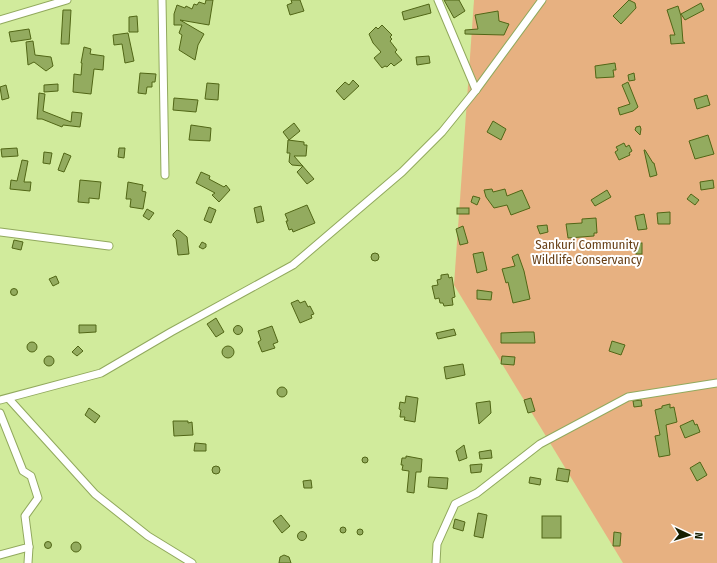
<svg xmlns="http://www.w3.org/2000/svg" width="717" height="563" font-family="'Fira Sans Condensed',sans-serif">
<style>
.green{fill:#e7b181}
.building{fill:#93ab5f;stroke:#516616}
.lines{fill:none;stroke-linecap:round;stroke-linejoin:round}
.street-casing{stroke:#91a95d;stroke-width:9}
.street{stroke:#fff;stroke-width:7}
.labels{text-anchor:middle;stroke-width:4;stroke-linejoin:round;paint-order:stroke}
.park-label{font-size:13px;fill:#673f16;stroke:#fff}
</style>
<rect width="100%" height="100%" fill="#d1eb9c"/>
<path class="green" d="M474,0H717V563H623L454,285Z"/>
<g class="building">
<path d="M206,0H213L209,25L180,20L204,34L198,45L195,60L179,50L182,35L179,33L182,25H174V14L177,5L185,8L186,6L192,9L194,4L197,5L199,2L205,4Z"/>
<path d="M291,0H300L304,11L290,15L287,5L292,3Z"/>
<path d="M444,0H459L465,11L454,18Z"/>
<path d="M629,0L635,3L636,8L621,24L613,16Z"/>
<path d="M701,3L704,10L685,20L681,14Z"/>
<path d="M429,4L431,13L404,20L402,12Z"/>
<path d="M678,6L681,16L683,42L685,43L671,44L670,35H675L667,10Z"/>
<path d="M63,10H71L69,44H61Z"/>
<path d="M498,11L499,21L509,24L504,35L465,34V30L478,29L475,15Z"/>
<path d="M137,16L138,32H129V17Z"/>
<path d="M382,25L392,35L390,37L392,39L390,41L397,50L395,52L402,60L394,66L391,63L387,67L385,66L382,68L374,58L381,52L373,43L369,34L376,27L378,29Z"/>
<path d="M29,29L31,39L11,42L9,32Z"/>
<path d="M128,33L134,61L125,63L122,44L114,45L113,35Z"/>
<path d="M33,41L35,55L51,57L53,66L46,71L34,62L28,65L26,42Z"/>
<path d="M84,47L91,49L90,54L104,56L103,70L94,69L91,94L73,92L74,74L81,75L82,63H81Z"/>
<path d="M429,56L430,63L417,65L416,57Z"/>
<path d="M615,63L616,70H613L614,77L596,78L595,66Z"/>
<path d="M140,73L156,74L155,82H152V87H147L146,94L138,93Z"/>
<path d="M634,73L635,80L629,81L628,75Z"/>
<path d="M353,80L359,86L344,100L336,91L345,82L349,85Z"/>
<path d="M628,82L638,107L633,111L620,115L618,108L630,104L622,85Z"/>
<path d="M207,83L219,84L218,100L205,99Z"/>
<path d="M58,84V91L44,92V85Z"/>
<path d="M6,85L9,98L2,100L0,87Z"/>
<path d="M39,93L45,94L43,111L71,122L72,112L82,113L80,127L63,125L62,127L42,119H37Z"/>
<path d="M707,95L710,105L697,109L694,99Z"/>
<path d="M174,98L198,100L196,112L173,110Z"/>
<path d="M493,121L506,129L501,140L487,132Z"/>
<path d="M294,123L300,131L289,140L283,132Z"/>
<path d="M191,125L211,128L210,141L189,140Z"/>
<path d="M640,126L641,129L640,135L635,130L636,127Z"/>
<path d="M708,135L714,154L695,159L689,141Z"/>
<path d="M288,140L304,142V145H307L306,156H294L314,179L307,184L297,172L303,166L292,165L289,162L290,153H287Z"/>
<path d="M624,143L626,147L629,145L632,151L629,153L630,155L619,160L615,152L618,150L616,147Z"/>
<path d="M17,148L18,156L2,157L1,149Z"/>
<path d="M119,148H125L124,158L118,157Z"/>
<path d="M644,150H645L653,163H654L657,175L650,177Z"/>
<path d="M44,152L52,153L50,164L43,163Z"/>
<path d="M64,153L71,156L64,172L58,170Z"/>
<path d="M22,160L28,161L24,182H31L30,191L10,189L11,180L17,181Z"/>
<path d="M201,172L210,176L209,179L224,187L226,185L230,190L219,202L212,195L215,193L196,183Z"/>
<path d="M80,180L101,182L99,199L89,198V203L78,202Z"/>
<path d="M713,180L714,188L701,190L700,182Z"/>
<path d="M128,182L143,185L142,191L146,192L143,209L130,207L131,199H126Z"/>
<path d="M492,189L493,192L505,189L507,196L522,190L530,208L511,215L507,205L494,208L486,197L484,190Z"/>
<path d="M607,190L611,197L595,206L591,200Z"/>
<path d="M691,194L699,200L695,205L687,199Z"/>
<path d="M473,196L480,198L477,205L471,202Z"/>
<path d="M307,205L315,223L293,232L292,229L289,230L286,221H288L285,214Z"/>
<path d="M261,206L264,221L257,223L254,208Z"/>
<path d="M209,207L216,210L211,223L204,220Z"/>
<rect x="457" y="208" width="12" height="6"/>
<path d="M147,209L154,213L149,220L143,216Z"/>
<path d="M670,212V224H658L657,213Z"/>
<path d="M644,214L647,229L638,230L635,216Z"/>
<path d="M596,218L597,233H594V236L568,238L566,224L582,223V219Z"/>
<path d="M547,225L548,232L540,234L537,226Z"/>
<path d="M463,226L468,243L460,245L456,229Z"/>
<path d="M177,230L180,231L187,237L189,254L178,255L176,239L173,236V234Z"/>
<path d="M14,240L23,242L21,250L12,248Z"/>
<path d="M202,242L206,244V247L203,249L199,247Z"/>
<rect x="636" y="243" width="6" height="11"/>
<path d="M483,252L487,270L477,273L473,254Z"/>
<circle cx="375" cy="257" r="4"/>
<path d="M518,254L524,271L530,299L513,303L508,282L506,283L502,269L515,266L512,257Z"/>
<path d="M448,274L449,278L452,277L455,297L452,298L453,305L444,306L443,303H440L439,298L435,299L432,286L438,285L437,280L441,279V275Z"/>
<path d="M56,276L59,283L53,286L49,279Z"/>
<circle cx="14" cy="292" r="3.5"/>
<path d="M477,290L492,292L491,300L477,299Z"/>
<path d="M298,300L300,303L305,301L308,307L310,306L314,314L311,315L312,318L300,323L291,303Z"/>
<path d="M216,318L224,332L216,337L207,324Z"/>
<path d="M79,325H96V332L79,333Z"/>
<circle cx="238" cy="330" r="4.5"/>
<path d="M272,326L278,342L273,344L275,348L262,352L258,342L261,340L258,331Z"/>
<path d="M454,329L456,335L438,339L436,333Z"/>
<path d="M525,332H534L535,343H501V333Z"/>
<path d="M612,341L625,345L621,355L609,351Z"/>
<circle cx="32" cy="347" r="5"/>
<circle cx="228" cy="352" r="6"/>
<path d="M78,346L83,351L77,356L72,352Z"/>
<circle cx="49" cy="361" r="5"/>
<path d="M502,356L515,357L514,365L501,364Z"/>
<path d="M463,364L465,375L446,379L444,367Z"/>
<circle cx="282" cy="392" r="5"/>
<path d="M406,396L418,398L415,422L404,420L405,417H400L401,410L399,409L400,402L405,403Z"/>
<path d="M531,398L535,411L528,413L524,400Z"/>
<path d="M641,400L642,406L634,407L633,401Z"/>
<path d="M490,401L491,413L479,424L476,403Z"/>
<path d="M670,404V408L674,407L677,422L666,425L670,455L659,457L655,436L660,435L655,410L662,408V406Z"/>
<path d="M89,408L100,416L95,423L85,415Z"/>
<path d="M693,420L695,425L697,424L700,432L685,438L680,426Z"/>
<path d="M173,421H188V423L192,422L193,435L174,436Z"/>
<path d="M195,443L206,444V451H194Z"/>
<path d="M464,445L467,458L459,461L456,451Z"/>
<path d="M491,450L492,458L480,459L479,452Z"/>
<path d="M406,456L422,459L421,472H416L414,493L407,492L409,471L402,470L403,465H401L402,458H406Z"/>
<circle cx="365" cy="460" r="3"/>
<path d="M700,462L707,475L697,481L690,468Z"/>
<path d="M482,464L481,472L471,473L470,465Z"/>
<circle cx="216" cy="470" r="4"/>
<path d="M558,468L570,470L568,482L556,480Z"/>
<path d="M429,477L448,478L447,489L428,487Z"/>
<path d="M530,477L541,479L540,485L529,483Z"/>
<path d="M311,480L312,488H304L303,481Z"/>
<path d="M478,513L487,515L483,538L474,536Z"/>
<path d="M281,515L290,526L282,533L273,521Z"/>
<rect x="542" y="516" width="19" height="22"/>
<path d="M455,519L465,522L463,531L453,528Z"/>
<circle cx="343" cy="530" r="3"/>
<circle cx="360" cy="532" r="3"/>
<circle cx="302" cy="536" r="4.5"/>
<path d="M614,532L621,533L620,546H613Z"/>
<circle cx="48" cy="545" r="3.5"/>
<circle cx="76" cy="547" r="5"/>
<path d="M284,555L289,557L291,563H279L280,557Z"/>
</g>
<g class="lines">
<defs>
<g id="street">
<path d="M162,0L165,175"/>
<path d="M438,0L476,90"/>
<path d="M0,20L67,0"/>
<path d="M0,232L109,246"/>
<path d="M9,399L95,494L148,536L192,563"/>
<path d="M0,400L101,373L171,332L293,265L402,172L442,132L476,90L542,0"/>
<path d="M0,413L23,471L31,476L38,498L25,516L29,547L0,555"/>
<path d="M28,563L29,547"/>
<path d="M436,563L437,544L455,504L477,493L540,444L628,397L717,383"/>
</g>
</defs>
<use href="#street" class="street-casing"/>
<use href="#street" class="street"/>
</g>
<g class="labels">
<g class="park-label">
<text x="587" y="249">Sankuri Community<tspan x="587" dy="15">Wildlife Conservancy</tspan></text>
</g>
</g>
<g transform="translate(689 535) rotate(94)" stroke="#ffffff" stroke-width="3" paint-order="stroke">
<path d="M0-3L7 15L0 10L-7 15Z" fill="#161e00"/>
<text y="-6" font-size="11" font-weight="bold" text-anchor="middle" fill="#161e00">N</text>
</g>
</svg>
